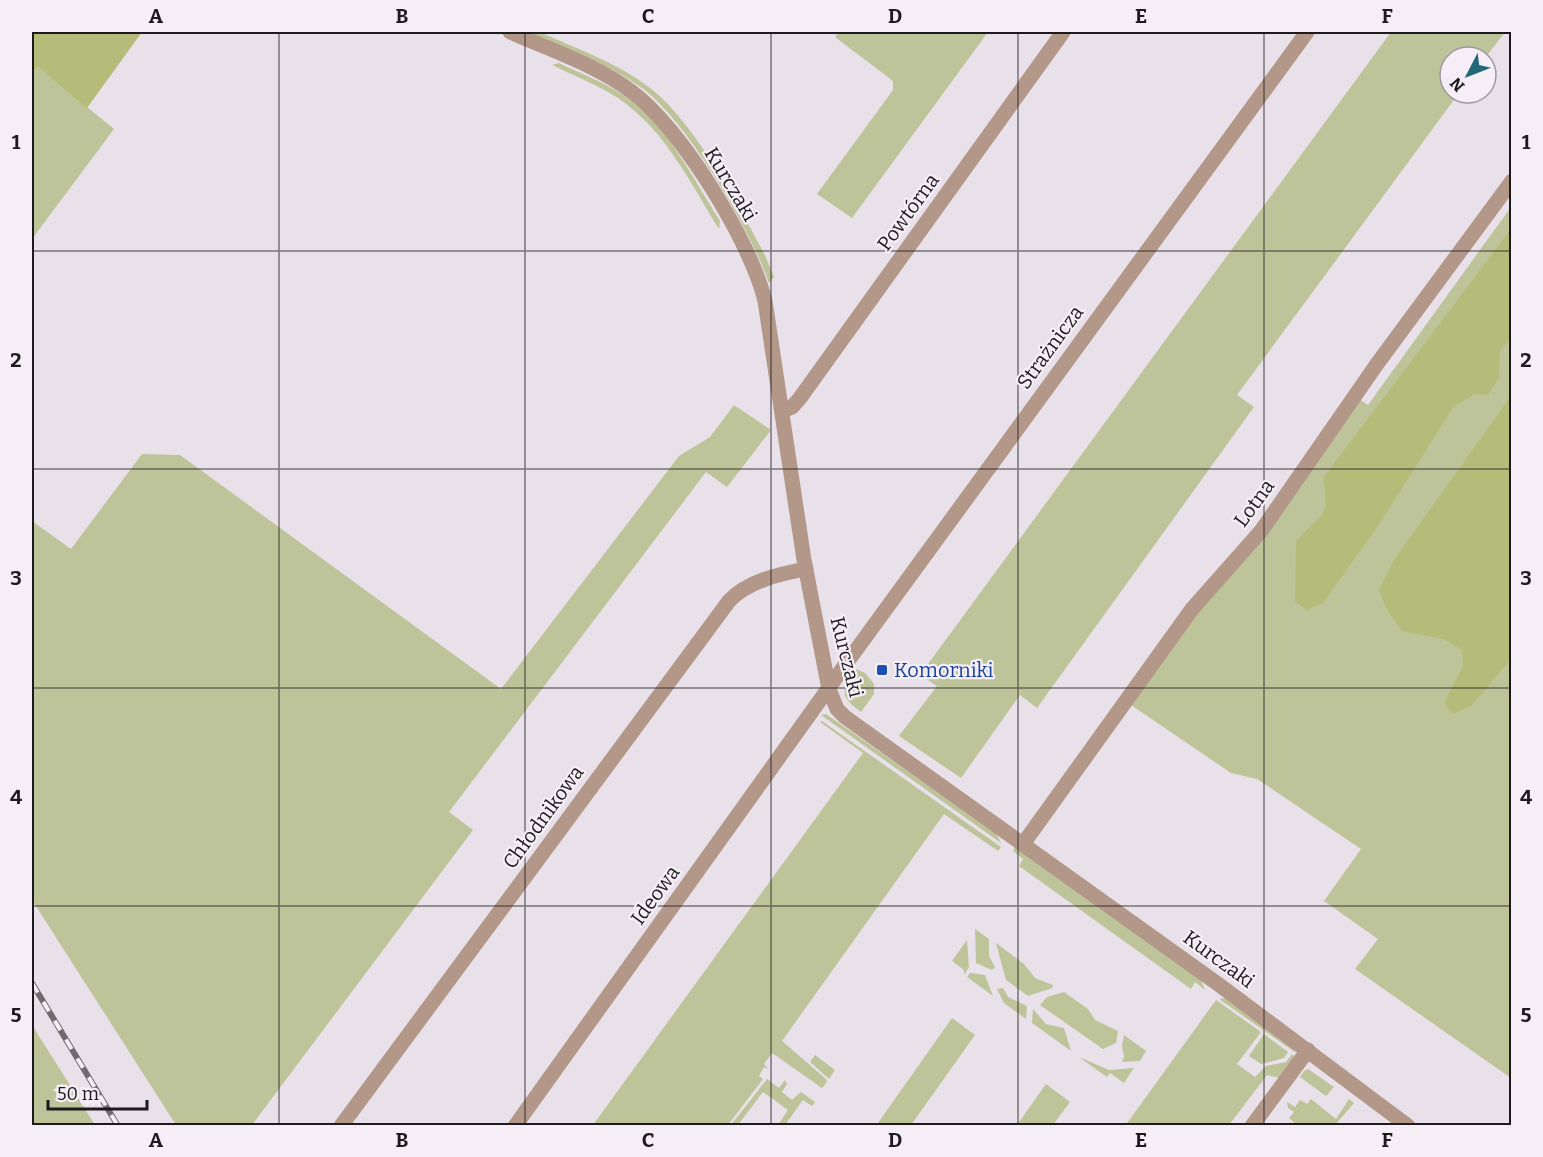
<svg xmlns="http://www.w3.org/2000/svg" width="1543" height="1157" font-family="Bitter,serif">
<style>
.green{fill:#bec49a}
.forest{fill:#b5bc79}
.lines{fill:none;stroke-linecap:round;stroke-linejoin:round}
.minor{stroke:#b39788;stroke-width:15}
.rail-casing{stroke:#6f6b6f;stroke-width:6}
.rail{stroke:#f5eef6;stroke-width:4;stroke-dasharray:11;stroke-linecap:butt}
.grid{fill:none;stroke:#1c1a1c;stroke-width:1.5;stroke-opacity:0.55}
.transit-dot{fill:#1a4fb4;stroke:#f5eef6;stroke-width:2}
.labels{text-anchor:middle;stroke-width:4.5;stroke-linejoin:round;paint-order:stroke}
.street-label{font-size:20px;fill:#1c1a1c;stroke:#f5eef6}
.transit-label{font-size:20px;fill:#164399;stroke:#f5eef6;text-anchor:start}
.neatline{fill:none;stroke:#1c1a1c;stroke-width:2}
.grid-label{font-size:20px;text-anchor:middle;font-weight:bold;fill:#1c1a1c}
</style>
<rect width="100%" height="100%" fill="#e8e1e9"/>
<g class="green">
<path d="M527,32H540C577,49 618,63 650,88C693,121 738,204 764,253L774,277L769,283C750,229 688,122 642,88C607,63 565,49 527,32Z"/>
<path d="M839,32H988L852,218L817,194L893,90V81L835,37Z"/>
<path d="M1391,32H1505L1486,57H1450V93H1459L1237,395L1254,407L1037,708L1020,695L961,778L899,736L937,686L920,675Z"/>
<path d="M559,63C579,73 602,81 621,94C667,123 692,177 720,221L719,229C690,182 665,130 618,98C598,85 574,76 552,65Z"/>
<path d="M38,67L114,129L32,239V73Z"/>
<path d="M1511,207V1078L1355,969L1378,939L1324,901L1361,849L1257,779L1231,773L1131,705L1197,611L1359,399L1368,405Z"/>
<path d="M734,405L771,430L727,487L706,472L449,812L473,830L252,1125H176L32,900V521L71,549L142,454L180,455L501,689L679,456L710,437Z"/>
<path d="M856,669L865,673L874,684V694L861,712C839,696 841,690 856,669Z"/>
<path d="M826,714L996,833L1001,843L821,715Z"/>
<path d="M822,721L1001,847L998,851L944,814L782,1041L826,1079L827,1082L822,1088L772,1053L764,1064L769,1070L764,1067L759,1076L763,1079L728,1125H593L863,753L820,722Z"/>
<path d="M1015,846L1201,980L1205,990L1195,982L1191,989L1019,866L1023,859L1013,851Z"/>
<path d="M975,929L989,939V956L995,967L992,970L976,963Z"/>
<path d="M967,940L969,967L964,975V970L952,961Z"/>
<path d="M996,943L1024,964L1035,978L1053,985L1052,988L1028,996L1006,980Z"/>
<path d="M970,973L985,975L993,996L967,977Z"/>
<path d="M1003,988L1008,997L1027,1006L1026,1019L1004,1003L997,989Z"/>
<path d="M1064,992L1088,1009L1095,1020L1118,1031L1116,1043L1103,1049L1040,1005L1047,997Z"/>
<path d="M1226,998L1294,1049L1296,1053L1219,999Z"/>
<path d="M1216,1000L1261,1032L1237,1064L1255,1077L1266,1066L1286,1062L1292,1054L1295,1057L1280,1078L1267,1075L1229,1125L1125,1126Z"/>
<path d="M1033,1009L1046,1024L1064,1028L1071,1051L1032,1023Z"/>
<path d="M952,1018L975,1035L911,1125H881L878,1123Z"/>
<path d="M32,1025L95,1125H32Z"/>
<path d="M1264,1034L1288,1052L1284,1058L1261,1064L1249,1056Z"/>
<path d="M1124,1035L1146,1051L1140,1061L1122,1062L1124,1057L1122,1046Z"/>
<path d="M815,1055L835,1070L829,1079L810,1062Z"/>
<path d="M1079,1057L1109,1070L1134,1068L1124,1083L1110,1073L1107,1077Z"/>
<path d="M1308,1069L1334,1087L1326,1096L1300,1077L1304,1071Z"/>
<path d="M767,1079L779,1088L785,1080L787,1084L782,1092L792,1100L801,1092L815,1102L812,1106L803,1100L785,1125H778L788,1110L763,1092L738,1125H731Z"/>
<path d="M1046,1084L1070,1102L1053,1125H1017Z"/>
<path d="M1311,1099L1336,1119L1349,1099L1354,1103L1335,1125H1292L1294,1122L1289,1118L1294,1112L1288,1108L1287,1102L1295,1107L1300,1100L1307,1104Z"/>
</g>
<g class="forest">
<path d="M32,32H142L87,108L38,67L32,73Z"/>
<path d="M1511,229V337L1500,351L1499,378L1488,395L1476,394L1454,406L1376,529L1323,603L1306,610L1295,601L1296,542C1320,512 1331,522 1323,478Z"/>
<path d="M1511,396V659L1472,705L1453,714L1444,703L1463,666L1462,650L1443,639L1402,631L1387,610L1379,590L1394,560Z"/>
</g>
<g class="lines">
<g class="minor">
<path d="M510,32C548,49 599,66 632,92C681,128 751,242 765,301L804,560L829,689L837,709L845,717L1218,984L1408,1126"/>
<path d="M782,411L792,407L800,398L1063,32"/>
<path d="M1023,844L1192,609L1261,531L1377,364L1512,181"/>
<path d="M341,1126L729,601C748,581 779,574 806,569"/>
<path d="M515,1126L848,661L1307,32"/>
<path d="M1252,1126L1308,1050"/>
</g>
<defs>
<path id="rail" d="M32,983L118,1126"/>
</defs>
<use href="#rail" class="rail-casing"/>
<use href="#rail" class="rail"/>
</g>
<path class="grid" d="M279,32V1126M525,32V1126M771,32V1126M1018,32V1126M1264,32V1126M32,251H1512M32,469H1512M32,688H1512M32,906H1512"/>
<rect class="transit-dot" x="876" y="664" width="12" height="12" rx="3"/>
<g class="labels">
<g class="street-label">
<text transform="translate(731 184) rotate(59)" y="7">Kurczaki</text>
<text transform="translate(908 212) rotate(-54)" y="7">Powtórna</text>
<text transform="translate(1050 347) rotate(-54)" y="7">Strażnicza</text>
<text transform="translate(1254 503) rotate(-54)" y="7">Lotna</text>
<text transform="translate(847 657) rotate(76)" y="7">Kurczaki</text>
<text transform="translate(543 817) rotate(-54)" y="7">Chłodnikowa</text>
<text transform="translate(655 895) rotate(-54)" y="7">Ideowa</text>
<text transform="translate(1219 959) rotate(36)" y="7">Kurczaki</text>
</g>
<g class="transit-label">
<text x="894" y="677">Komorniki</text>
</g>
</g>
<rect width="1543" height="1157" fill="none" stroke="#f5eef6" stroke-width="66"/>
<g transform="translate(1468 75) rotate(228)"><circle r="28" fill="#f5eef6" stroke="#9e999f" stroke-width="1.5"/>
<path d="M0-4.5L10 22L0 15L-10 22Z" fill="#206875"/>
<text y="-9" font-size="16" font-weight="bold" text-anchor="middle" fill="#1c1a1c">N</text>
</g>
<path d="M48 1100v9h99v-9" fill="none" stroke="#1c1a1c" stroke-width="3"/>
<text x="57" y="1100" font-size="18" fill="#1c1a1c" stroke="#f5eef6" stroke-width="4.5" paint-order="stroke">50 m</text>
<rect x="33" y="33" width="1477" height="1091" class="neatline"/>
<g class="grid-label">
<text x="156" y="23">A</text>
<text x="402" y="23">B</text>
<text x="648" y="23">C</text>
<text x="895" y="23">D</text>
<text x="1141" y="23">E</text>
<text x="1387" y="23">F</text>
<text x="16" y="149">1</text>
<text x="1526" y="149">1</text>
<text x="16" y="367">2</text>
<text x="1526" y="367">2</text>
<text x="16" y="585">3</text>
<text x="1526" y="585">3</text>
<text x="16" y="804">4</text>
<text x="1526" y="804">4</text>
<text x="16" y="1022">5</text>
<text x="1526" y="1022">5</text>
<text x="156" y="1147">A</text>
<text x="402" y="1147">B</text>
<text x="648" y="1147">C</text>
<text x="895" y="1147">D</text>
<text x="1141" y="1147">E</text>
<text x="1387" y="1147">F</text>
</g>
</svg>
